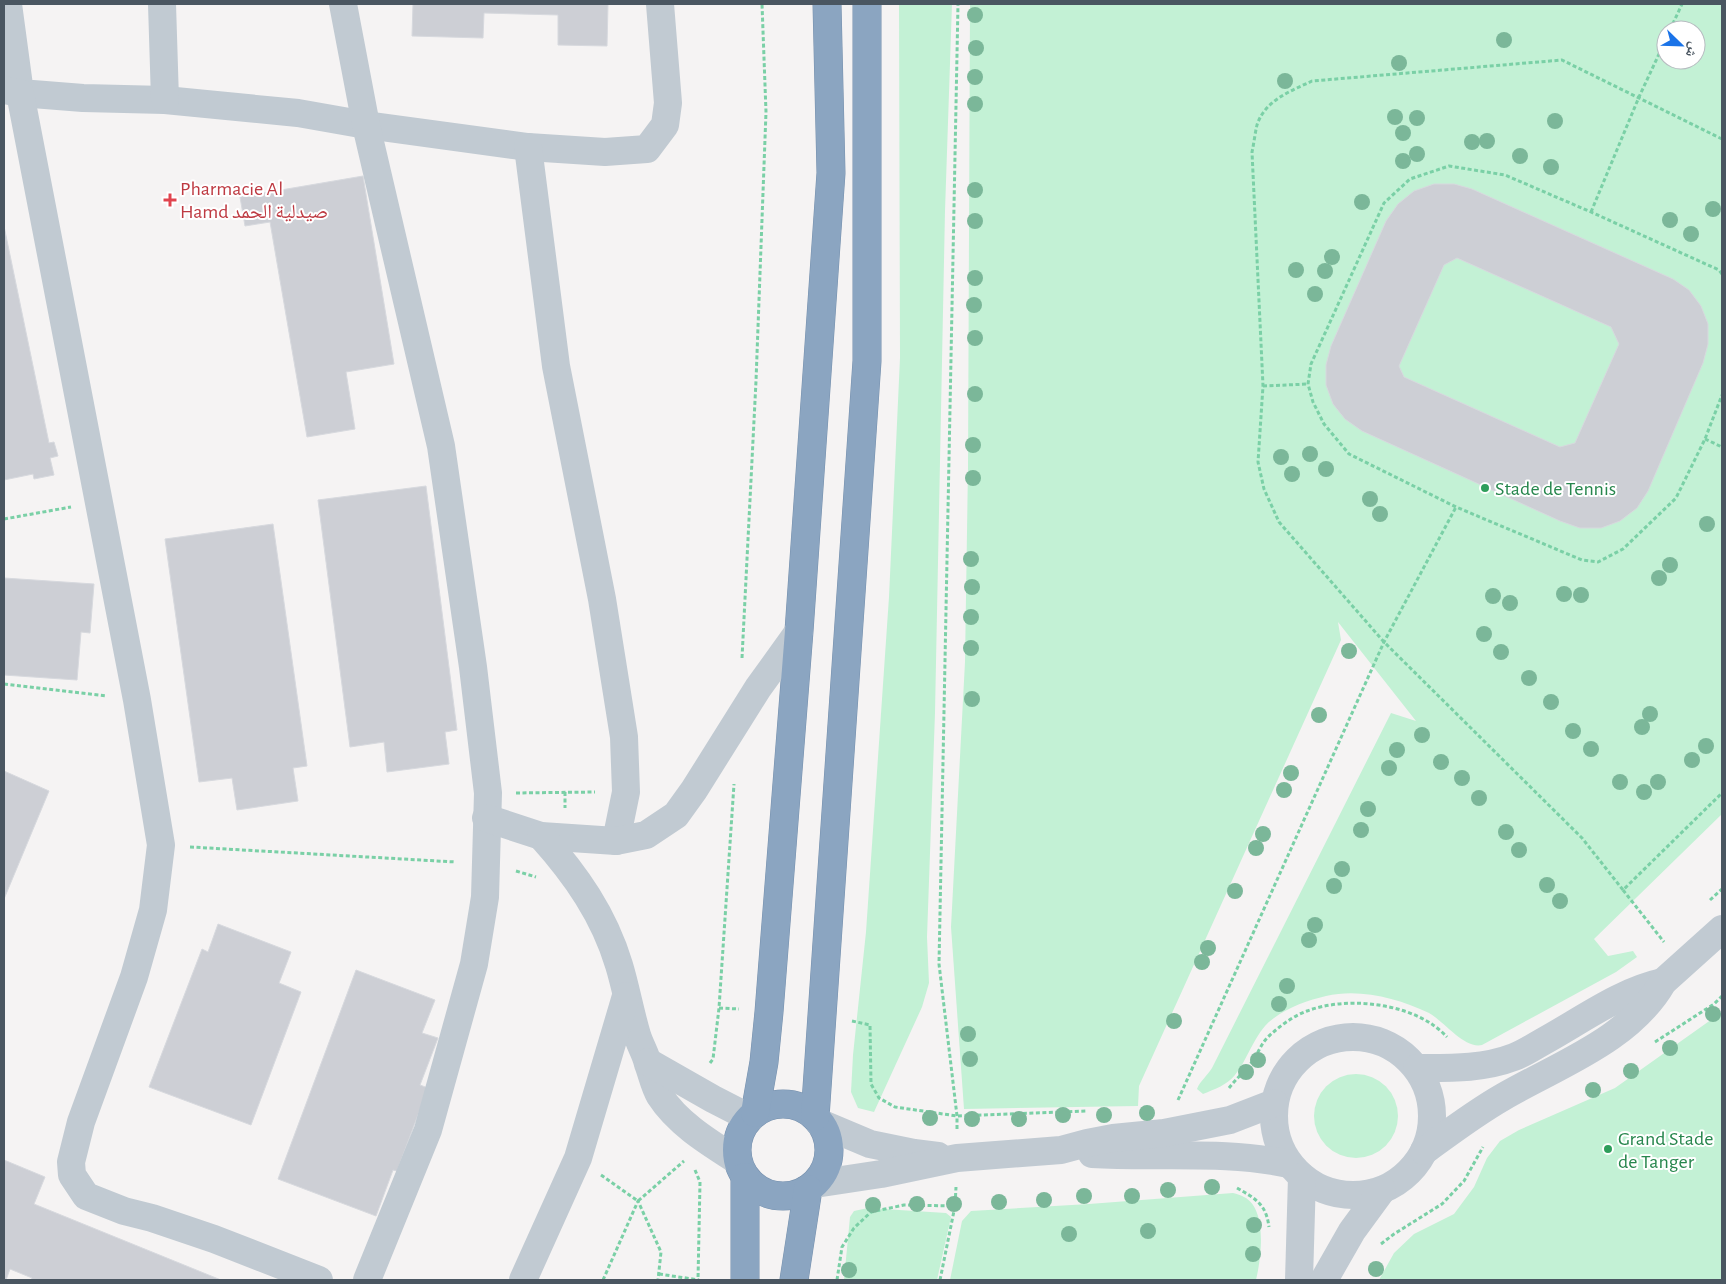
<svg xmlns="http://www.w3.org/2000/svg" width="1726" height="1284" font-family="'Alegreya Sans','Noto Naskh Arabic',sans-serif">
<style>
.green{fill:#c3f1d5;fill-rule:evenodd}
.building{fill:#cdcfd5;stroke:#d7d9de;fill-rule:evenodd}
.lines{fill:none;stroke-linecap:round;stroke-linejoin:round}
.highway-casing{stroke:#7690ad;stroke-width:29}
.path{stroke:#7ad0a6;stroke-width:3;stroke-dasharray:4 2.5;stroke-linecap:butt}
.minor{stroke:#c1cad2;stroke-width:28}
.highway{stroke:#8ba5c1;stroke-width:28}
.tree{fill:#7bb799}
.health-dot{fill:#e0444e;stroke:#fff;stroke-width:2}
.leisure-dot{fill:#2e9e5b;stroke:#fff;stroke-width:2}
.labels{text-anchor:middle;stroke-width:4;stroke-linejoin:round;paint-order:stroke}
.health-label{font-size:20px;fill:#be3a42;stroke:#fff;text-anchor:start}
.leisure-label{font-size:20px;fill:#27864d;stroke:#fff;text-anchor:start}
</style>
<rect width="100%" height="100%" fill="#f5f3f3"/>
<g class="green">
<path d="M899,4H952L945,211L935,713L927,937L929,983L922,1007L874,1112L858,1108L851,1092L853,1055L866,932L889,597L900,358Z"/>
<path d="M970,4H1722V814L1594,939L1608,956L1633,951L1637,957L1616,972L1482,1045C1464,1049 1445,1022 1429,1013C1398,998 1359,988 1326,996C1305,1001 1280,1010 1265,1026C1252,1041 1247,1060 1235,1075C1227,1085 1215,1089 1203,1094L1197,1089C1200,1081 1208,1075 1212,1068L1391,713L1416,721L1338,622L1341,640L1139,1086L1138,1106L964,1109L951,927L965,662L968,467ZM1666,30H1696V60H1666Z"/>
<path d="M1722,1012V1280H1379L1394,1253L1414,1234L1454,1214L1474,1187L1487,1158L1500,1141L1519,1130L1615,1088Z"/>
<circle cx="1356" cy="1116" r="42"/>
<path d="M1233,1193C1237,1194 1241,1195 1244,1197C1268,1209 1261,1259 1256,1280H950L962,1221L971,1211L1089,1204Z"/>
<path d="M868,1208L946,1213L951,1217L937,1280H844L850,1217L854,1211Z"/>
</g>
<g class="building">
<path d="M413,4H608L607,46L558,45V15L484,13L483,38L412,36Z"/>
<path d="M363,176L394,364L346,372L355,429L307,437L270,222L245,226L240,197Z"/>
<path d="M1434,184H1454L1472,189L1673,279L1689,290L1701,306L1708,324V344L1703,363L1648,491L1637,508L1620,521L1601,528H1580L1560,521L1362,431L1345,419L1333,404L1326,385V365L1331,346L1386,221L1398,204L1414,191ZM1457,258L1611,327L1619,344L1575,443L1560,447L1404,377L1399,366L1444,265Z"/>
<path d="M4,226L49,443L54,442L58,456L50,458L54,475L34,479L33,474L4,480Z"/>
<path d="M426,486L457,730L445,732L449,764L387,772L384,742L350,747L318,500Z"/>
<path d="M273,524L307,766L293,768L298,801L237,810L232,778L199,782L165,539Z"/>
<path d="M4,578L94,584L90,633L81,632L77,680L4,675Z"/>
<path d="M4,771L49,791L4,899Z"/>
<path d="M218,924L291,952L279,983L301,992L251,1125L149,1087L202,949L208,952Z"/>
<path d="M356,970L435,1000L422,1033L438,1038L420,1085L428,1088L397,1171L393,1170L376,1216L278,1179Z"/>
<path d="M4,1160L45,1177L34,1204L221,1280H31L32,1278L10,1269L6,1280H4Z"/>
</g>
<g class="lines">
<defs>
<g id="highway">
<circle cx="783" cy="1150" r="46"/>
<path d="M755,1113L764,1062L769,1012L799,631L831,173L827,4"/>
<path d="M815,1117L867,361V4"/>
<path d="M745,1177V1280"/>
<path d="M794,1280L808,1189"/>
</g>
</defs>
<use href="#highway" class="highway-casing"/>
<g class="path">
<path d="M1670,30L1682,4"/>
<path d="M1722,139L1562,60L1312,81C1291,91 1265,100 1257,125C1255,133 1254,143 1252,152L1263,386L1258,462L1264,489L1279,522L1384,642L1582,838L1623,890L1722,793"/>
<path d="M1591,212L1639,97L1666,39"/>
<path d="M1722,274L1719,270L1591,212L1505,175L1449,166L1410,179L1384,203L1311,364L1308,384L1313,402L1324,424L1349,454L1456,507L1582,560L1598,562L1623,549L1676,498L1705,439L1722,395"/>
<path d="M1263,386L1308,384"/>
<path d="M1705,439L1722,447"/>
<path d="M4,519L71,507"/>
<path d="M742,658L756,381L766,112L762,4"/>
<path d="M4,684L107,696"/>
<path d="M565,792V808"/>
<path d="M516,793L595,792"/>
<path d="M190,847L456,862"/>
<path d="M516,871L536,877"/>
<path d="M1623,890L1664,942"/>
<path d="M1710,900L1722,889"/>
<path d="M719,1008L739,1009"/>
<path d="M852,1021L870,1025L871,1084L879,1098L895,1107L957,1116L1086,1111"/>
<path d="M1655,1042L1714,1004L1722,996"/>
<path d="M710,1063L713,1059L719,1008L734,784"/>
<path d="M1229,1088C1236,1079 1245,1071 1252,1062C1258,1054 1261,1043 1269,1036C1280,1026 1293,1016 1307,1011C1344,997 1400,1002 1433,1025C1438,1028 1443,1033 1447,1037"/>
<path d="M1178,1100L1384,642L1456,507"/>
<path d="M957,1129V1116L939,964L958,4"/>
<path d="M695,1170L700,1182L698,1280"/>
<path d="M601,1175L638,1201L684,1161"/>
<path d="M1237,1188C1256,1199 1266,1204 1269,1227"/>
<path d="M1381,1244L1394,1234L1442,1204L1464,1181L1483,1147"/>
<path d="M659,1274L699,1280"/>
<path d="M603,1280L638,1201L661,1252L658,1280"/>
<path d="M837,1280L842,1247L854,1228L871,1212L904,1205L955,1206"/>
<path d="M940,1280L955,1206L956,1187"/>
</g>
<g class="minor">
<path d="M8,4L20,93L83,98L165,100L298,113L366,125L528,147L605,152L647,149L665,125L668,103L660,4"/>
<path d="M162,4L165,100"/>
<path d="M343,4L366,125L441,446L473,667L488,793L485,897L474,964L428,1130L367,1280"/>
<path d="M4,90L20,93L137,700L161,845L153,910L134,977L81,1122L71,1162L72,1175L86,1196L124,1211L152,1218L214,1239L319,1280"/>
<path d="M528,147L556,366L602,599L624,737L626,792L616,841"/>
<path d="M486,818L541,836L616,841L646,835L676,815L694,790L758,688L799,631"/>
<path d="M541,836C576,875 604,915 619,965C626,988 630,1012 637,1035C640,1045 646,1054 648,1064C652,1074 654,1086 660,1096C678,1124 710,1143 738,1161"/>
<circle cx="1353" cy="1116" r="79"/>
<path d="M648,1062L713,1099L750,1118"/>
<path d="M1417,1068C1450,1068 1483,1069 1514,1057C1525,1053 1535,1046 1544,1041C1582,1020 1621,991 1663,982"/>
<path d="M820,1123L870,1144L914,1153L938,1156"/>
<path d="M1424,1151C1450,1132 1475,1113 1503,1097C1558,1065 1630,1040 1663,982L1722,929"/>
<path d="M1092,1154C1158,1158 1225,1150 1289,1164"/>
<path d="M815,1184L881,1174L957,1158L1061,1150L1087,1143L1113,1138L1164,1133L1230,1120L1274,1103"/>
<path d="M523,1280L578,1158L626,996"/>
<path d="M1299,1280L1302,1177"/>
<path d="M1324,1280L1352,1231L1382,1190"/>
</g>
<use href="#highway" class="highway"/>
</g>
<g class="tree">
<circle cx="975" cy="15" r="8"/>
<circle cx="1504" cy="40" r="8"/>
<circle cx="976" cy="48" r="8"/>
<circle cx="1399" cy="63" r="8"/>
<circle cx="975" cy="77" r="8"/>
<circle cx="1285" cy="81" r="8"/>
<circle cx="975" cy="104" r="8"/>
<circle cx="1395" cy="117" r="8"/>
<circle cx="1417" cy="118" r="8"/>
<circle cx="1555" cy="121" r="8"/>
<circle cx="1403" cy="133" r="8"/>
<circle cx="1487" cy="141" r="8"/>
<circle cx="1472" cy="142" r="8"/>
<circle cx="1417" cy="154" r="8"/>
<circle cx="1520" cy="156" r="8"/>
<circle cx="1403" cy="161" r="8"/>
<circle cx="1551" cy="167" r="8"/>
<circle cx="975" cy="190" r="8"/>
<circle cx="1362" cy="202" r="8"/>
<circle cx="1713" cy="209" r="8"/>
<circle cx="1670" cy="220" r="8"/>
<circle cx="975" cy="221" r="8"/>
<circle cx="1691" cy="234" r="8"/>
<circle cx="1332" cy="257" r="8"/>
<circle cx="1296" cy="270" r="8"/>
<circle cx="1325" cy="271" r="8"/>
<circle cx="975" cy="278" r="8"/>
<circle cx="1315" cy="294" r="8"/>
<circle cx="974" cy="305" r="8"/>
<circle cx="975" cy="338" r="8"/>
<circle cx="975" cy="394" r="8"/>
<circle cx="973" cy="445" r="8"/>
<circle cx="1310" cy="454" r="8"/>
<circle cx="1281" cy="457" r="8"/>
<circle cx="1326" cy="469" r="8"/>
<circle cx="1292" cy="474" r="8"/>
<circle cx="973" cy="478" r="8"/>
<circle cx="1370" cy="499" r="8"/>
<circle cx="1380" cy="514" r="8"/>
<circle cx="1707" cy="524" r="8"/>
<circle cx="971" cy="559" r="8"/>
<circle cx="1670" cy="565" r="8"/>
<circle cx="1659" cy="578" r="8"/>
<circle cx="972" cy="587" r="8"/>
<circle cx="1564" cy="594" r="8"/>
<circle cx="1581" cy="595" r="8"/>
<circle cx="1493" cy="596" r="8"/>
<circle cx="1510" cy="603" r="8"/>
<circle cx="971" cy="617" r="8"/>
<circle cx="1484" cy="634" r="8"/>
<circle cx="971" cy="648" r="8"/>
<circle cx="1349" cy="651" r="8"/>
<circle cx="1501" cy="652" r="8"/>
<circle cx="1529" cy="678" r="8"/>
<circle cx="972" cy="699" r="8"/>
<circle cx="1551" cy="702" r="8"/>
<circle cx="1650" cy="714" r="8"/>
<circle cx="1319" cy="715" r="8"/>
<circle cx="1642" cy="727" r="8"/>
<circle cx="1573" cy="731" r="8"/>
<circle cx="1422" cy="735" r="8"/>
<circle cx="1706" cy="746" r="8"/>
<circle cx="1591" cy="749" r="8"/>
<circle cx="1397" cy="750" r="8"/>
<circle cx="1692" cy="760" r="8"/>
<circle cx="1441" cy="762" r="8"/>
<circle cx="1389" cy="768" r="8"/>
<circle cx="1291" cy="773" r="8"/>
<circle cx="1462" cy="778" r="8"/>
<circle cx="1620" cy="782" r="8"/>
<circle cx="1658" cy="782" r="8"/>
<circle cx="1284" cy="790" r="8"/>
<circle cx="1644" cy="792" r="8"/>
<circle cx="1479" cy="798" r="8"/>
<circle cx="1368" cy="809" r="8"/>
<circle cx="1361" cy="830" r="8"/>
<circle cx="1506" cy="832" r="8"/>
<circle cx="1263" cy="834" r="8"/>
<circle cx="1256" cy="848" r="8"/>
<circle cx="1519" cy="850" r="8"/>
<circle cx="1342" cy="869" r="8"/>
<circle cx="1547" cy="885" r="8"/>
<circle cx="1334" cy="886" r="8"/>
<circle cx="1235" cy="891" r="8"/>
<circle cx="1560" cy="901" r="8"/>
<circle cx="1315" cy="925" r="8"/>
<circle cx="1309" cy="940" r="8"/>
<circle cx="1208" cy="948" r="8"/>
<circle cx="1202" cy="962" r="8"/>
<circle cx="1287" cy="986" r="8"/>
<circle cx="1279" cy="1004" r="8"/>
<circle cx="1713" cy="1014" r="8"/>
<circle cx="1174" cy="1021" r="8"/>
<circle cx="968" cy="1034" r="8"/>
<circle cx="1670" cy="1048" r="8"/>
<circle cx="970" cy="1059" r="8"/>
<circle cx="1258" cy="1060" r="8"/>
<circle cx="1631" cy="1071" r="8"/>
<circle cx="1246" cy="1072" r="8"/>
<circle cx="1593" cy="1090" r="8"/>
<circle cx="1147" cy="1113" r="8"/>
<circle cx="1063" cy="1115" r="8"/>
<circle cx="1104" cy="1115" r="8"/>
<circle cx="930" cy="1118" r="8"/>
<circle cx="972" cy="1119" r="8"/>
<circle cx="1019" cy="1119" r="8"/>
<circle cx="1212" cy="1187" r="8"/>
<circle cx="1168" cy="1190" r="8"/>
<circle cx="1084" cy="1196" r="8"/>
<circle cx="1132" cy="1196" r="8"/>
<circle cx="1044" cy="1200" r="8"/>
<circle cx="999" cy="1202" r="8"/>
<circle cx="917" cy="1204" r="8"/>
<circle cx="954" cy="1204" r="8"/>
<circle cx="873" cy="1205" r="8"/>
<circle cx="1254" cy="1225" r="8"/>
<circle cx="1148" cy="1231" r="8"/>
<circle cx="1069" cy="1234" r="8"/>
<circle cx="1253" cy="1254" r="8"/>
<circle cx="1376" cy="1269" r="8"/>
<circle cx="849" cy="1270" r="8"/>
</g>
<path class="health-dot" d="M167.5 192.5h5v5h5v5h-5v5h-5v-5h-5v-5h5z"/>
<g class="leisure-dot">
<circle cx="1485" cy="488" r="5"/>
<circle cx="1608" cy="1149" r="5"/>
</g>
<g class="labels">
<g class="health-label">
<text x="180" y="195">Pharmacie Al<tspan x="180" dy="23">Hamd صيدلية الحمد</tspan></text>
</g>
<g class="leisure-label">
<text x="1495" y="495">Stade de Tennis</text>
<text x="1618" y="1145">Grand Stade<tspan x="1618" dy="23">de Tanger</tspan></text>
</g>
</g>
<rect width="1726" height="1284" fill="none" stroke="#4a5661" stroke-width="10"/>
<g transform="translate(1681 45) rotate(113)"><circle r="24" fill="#ffffff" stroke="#b7bbc0"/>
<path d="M0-4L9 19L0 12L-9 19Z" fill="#1a73e8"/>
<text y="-8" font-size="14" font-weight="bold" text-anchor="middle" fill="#4a5661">ش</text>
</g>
</svg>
